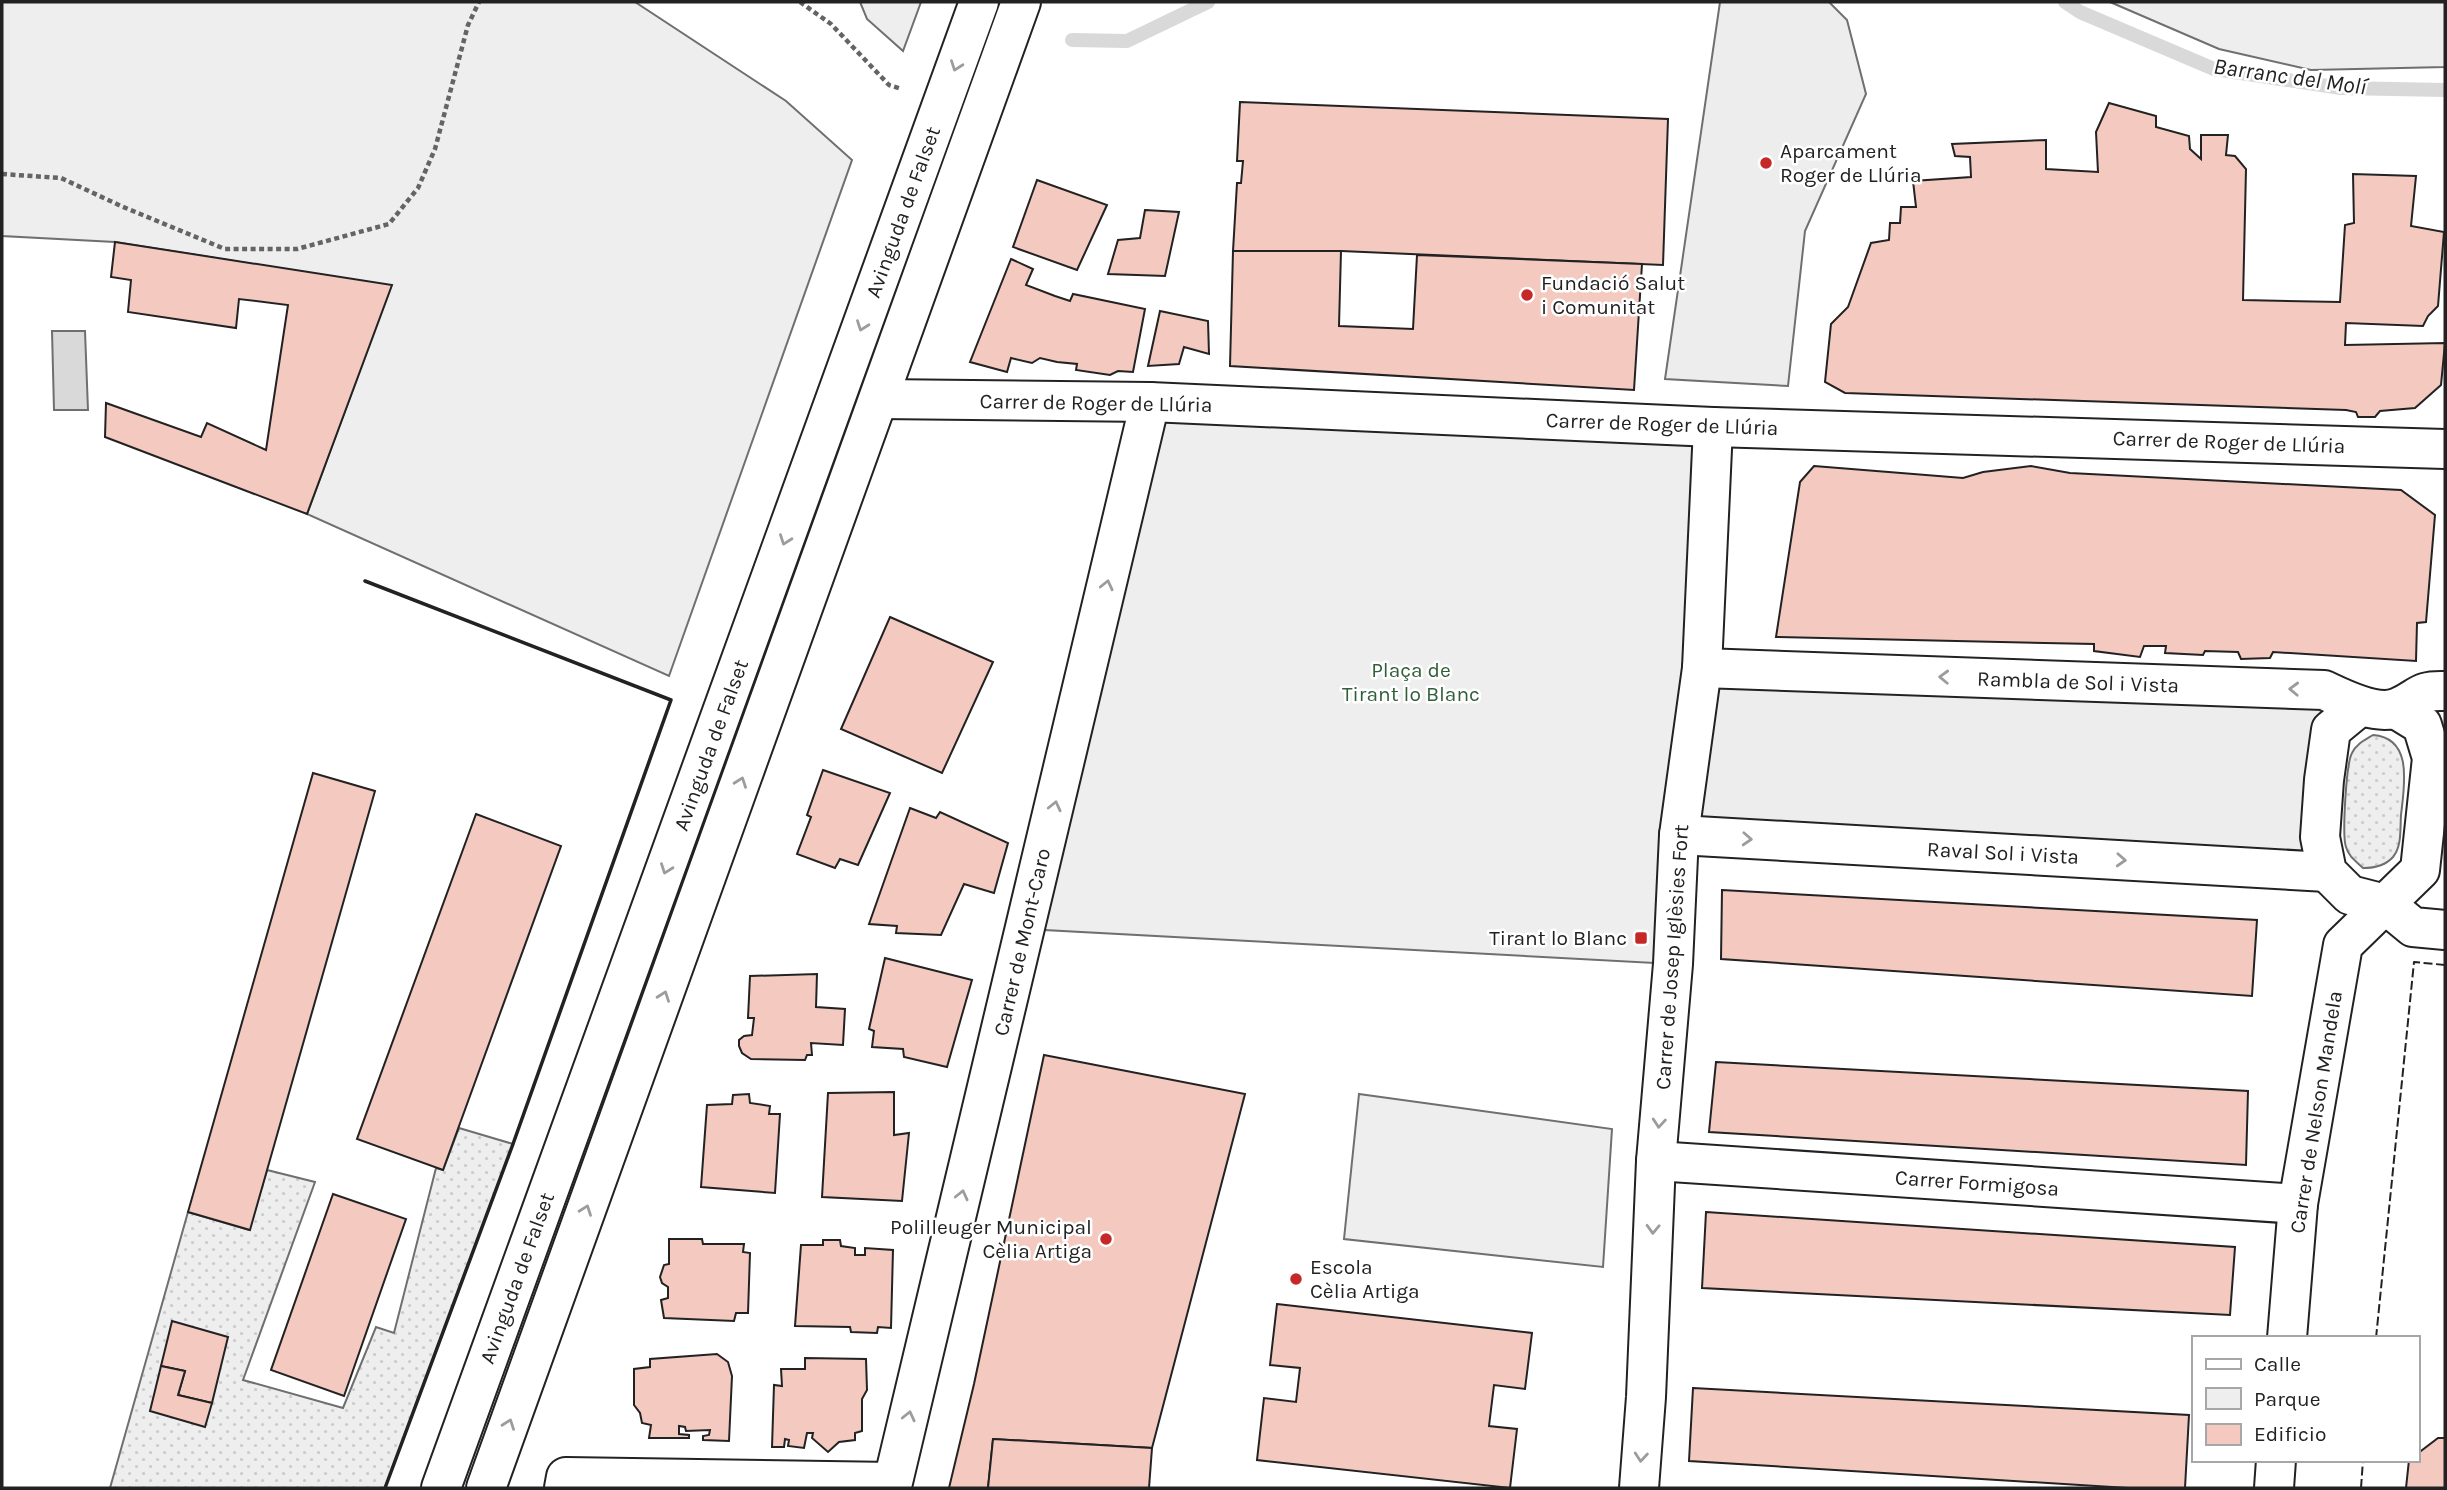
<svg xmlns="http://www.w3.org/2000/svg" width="2447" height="1490" font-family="Karla,sans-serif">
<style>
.green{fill:#eee;stroke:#6f6f6f;stroke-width:2}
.garden{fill:url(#garden-dots);stroke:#6f6f6f;stroke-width:2}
.parking{fill:#ededed;stroke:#6f6f6f;stroke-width:2}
.water{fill:#d9d9d9;stroke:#6f6f6f;stroke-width:2}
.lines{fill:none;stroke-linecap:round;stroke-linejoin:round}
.stream{stroke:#d9d9d9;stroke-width:14}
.building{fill:#f3c9c0;stroke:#222;stroke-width:2}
.minor-casing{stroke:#222;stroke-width:42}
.primary-casing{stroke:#222;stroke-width:42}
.path{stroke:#646464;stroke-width:4.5;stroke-dasharray:5 3.5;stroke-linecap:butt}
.minor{stroke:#fff;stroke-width:38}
.primary{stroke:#fff;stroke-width:38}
.fence{stroke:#222;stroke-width:2;stroke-dasharray:9 3.5;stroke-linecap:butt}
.wall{stroke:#222;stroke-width:3.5}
.oneway{stroke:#9c9c9c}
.poi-dot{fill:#c62828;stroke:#fff;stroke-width:2.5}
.labels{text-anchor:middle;stroke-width:5;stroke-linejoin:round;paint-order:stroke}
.poi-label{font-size:21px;fill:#222;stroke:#fff;text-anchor:start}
.street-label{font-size:21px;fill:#222;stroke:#fff}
.park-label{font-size:21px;fill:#2f5e38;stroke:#fff}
.water-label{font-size:23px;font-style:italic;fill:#222;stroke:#fff}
</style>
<defs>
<pattern id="garden-dots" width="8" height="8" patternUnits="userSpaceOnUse" patternTransform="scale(1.75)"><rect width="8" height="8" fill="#eee"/><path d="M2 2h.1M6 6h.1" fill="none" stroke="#ccc" stroke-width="1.8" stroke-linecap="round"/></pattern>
</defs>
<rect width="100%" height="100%" fill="#fff"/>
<g class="green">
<path d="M2,2H635L786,101L852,160L669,676L307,514L391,286L115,242L2,236Z"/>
<path d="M860,2H921L903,51L867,19Z"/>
<path d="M2110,2H2445V67L2311,70L2219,49Z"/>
<path d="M1150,402L1713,427L1673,964L1026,929Z"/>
<path d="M1359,1094L1612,1129L1603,1267L1344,1239Z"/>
</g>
<g class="garden">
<path d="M2373,735C2414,738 2404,787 2401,815C2400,829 2402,846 2393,857C2385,866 2375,868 2363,868C2356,861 2349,857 2346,847C2342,836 2346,764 2352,753C2356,744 2365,740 2373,735Z"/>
<path d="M459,1128L513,1144L385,1488H110L188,1212L249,1230L267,1170L315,1182L243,1380L343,1408L376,1327L394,1333L436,1168L443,1170Z"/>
</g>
<g class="parking">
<path d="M1720,2H1829L1847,20L1866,94L1805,231L1788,386L1665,379Z"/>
<path d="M1702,668L2324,690L2331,730L2327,872L1679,835Z"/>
</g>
<path class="water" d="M52,331H85L88,410H54Z"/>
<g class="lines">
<g class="stream">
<path d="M2065,2L2080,12L2214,69L2341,88L2445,90"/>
<path d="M1072,40L1127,41L1208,2"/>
</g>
</g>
<g class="building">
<path d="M1240,102L1668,119L1663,265L1341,251H1233L1237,183H1241L1243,161H1237Z"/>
<path d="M2109,103L2156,116V127L2189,136L2190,149L2201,159V135H2228L2226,155L2235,156L2246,169L2243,300L2340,302L2345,225L2354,223L2353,174L2416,176L2411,226L2444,232L2438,306L2428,316L2423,326L2346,323L2345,345L2445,343L2441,385L2415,408L2380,411L2375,417H2358L2356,412L2346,410L1845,393L1825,382L1831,324L1848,307L1871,243L1889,240L1890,223H1900L1901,207H1916L1913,181L1971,177L1970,157L1955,156L1952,144L2046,140V169L2098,172L2096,132Z"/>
<path d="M1037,180L1107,205L1077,270L1013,247Z"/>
<path d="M1145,210L1179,212L1165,276L1108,274L1118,240L1140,238Z"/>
<path d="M115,242L392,285L307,514L105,437L106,403L201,437L207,423L266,450L288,305L239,299L236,328L128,312L131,280L111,277Z"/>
<path d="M1233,251H1341L1339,326L1413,329L1417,255L1642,264L1634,390L1230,366Z"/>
<path d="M1011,259L1033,269L1026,285L1055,296L1070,301L1073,294L1145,309L1133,372L1118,371L1110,375L1076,370L1077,364L1057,362L1040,358L1032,363L1011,358L1007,372L970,362Z"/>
<path d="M1160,311L1208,321L1209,354L1184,347L1179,364L1148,366Z"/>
<path d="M1814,466L1963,478L1983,472L2031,466L2070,473L2401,490L2435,515L2426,622L2417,623L2416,661L2273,652L2270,658L2241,659L2238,652L2205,651L2203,655L2165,653L2166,646H2144L2140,657L2094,651V644L1776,637L1800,482Z"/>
<path d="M890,617L993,662L942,773L841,729Z"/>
<path d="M823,770L890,793L858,865L840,859L835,868L797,854L811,817L807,815Z"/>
<path d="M313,773L375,791L250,1230L188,1212Z"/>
<path d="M910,808L936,818L940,812L1008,843L994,893L964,884L941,935L896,933L897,926L869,924Z"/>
<path d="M476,814L561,846L443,1170L357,1139Z"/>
<path d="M1722,890L2257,920L2252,996L1721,959Z"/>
<path d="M885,958L972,980L947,1067L904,1057L903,1049L872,1047L874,1031L869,1029Z"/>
<path d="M817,974L816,1007L845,1009L843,1045L811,1043L812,1055H807L805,1060L751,1059L742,1053L739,1046V1040L744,1036L752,1035L754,1018H748L750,976Z"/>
<path d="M1044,1055L1245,1094L1152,1448L993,1439L988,1488H949L974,1384Z"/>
<path d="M1716,1062L2248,1091L2246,1165L1709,1132Z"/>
<path d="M894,1092V1135L909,1133L902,1201L822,1197L828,1093Z"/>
<path d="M749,1094L750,1103L770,1106L769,1114H780L775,1193L701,1187L707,1105L732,1104L733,1095Z"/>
<path d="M333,1194L406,1219L344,1396L271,1370Z"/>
<path d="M1706,1212L2235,1247L2230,1315L1702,1288Z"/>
<path d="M669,1239H702L703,1244H744L743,1252L750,1253L748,1313H736L734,1321L664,1318L661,1300L668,1298V1287L662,1283L660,1277L664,1265L669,1264Z"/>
<path d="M823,1240H840L841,1246L855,1248V1255H865V1248L893,1250L891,1328L878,1327L877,1333L851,1332L850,1327L795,1326L801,1245H823Z"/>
<path d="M1277,1304L1532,1333L1525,1389L1494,1385L1489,1426L1517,1429L1510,1488L1257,1460L1264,1398L1296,1402L1300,1368L1270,1365Z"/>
<path d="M172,1321L228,1337L212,1403L178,1395L185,1371L161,1366Z"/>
<path d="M717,1354L728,1362L732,1376L729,1441L703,1440V1436L709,1435L710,1430L686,1431L685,1427L679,1426V1434L689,1435V1438H649L651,1425L642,1423L640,1413L634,1405V1369L650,1367V1359Z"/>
<path d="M805,1358L866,1359L867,1390L862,1399V1431L855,1433V1440L839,1442L828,1452L812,1438L813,1433H807L804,1448L788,1446L789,1440L785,1439L784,1447H772L774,1385L782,1386L781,1369H805Z"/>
<path d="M161,1366L185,1371L178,1395L212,1403L205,1427L150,1411Z"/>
<path d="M1693,1388L2189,1415L2185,1488H2128L1689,1461Z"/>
<path d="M2438,1438H2445V1488H2406L2409,1460H2417V1454Z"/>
<path d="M993,1439L1152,1448L1149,1488H988Z"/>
</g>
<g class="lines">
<defs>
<g id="minor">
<path d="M879,399L1150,402L1713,427L2445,449"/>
<path d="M1702,668L2324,690C2343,699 2378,717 2399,707C2421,697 2418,690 2445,691"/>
<path d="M2359,707L2331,730L2324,780L2320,837L2327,872L2350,895L2385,904L2413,927L2445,930"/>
<path d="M1679,835L2327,872"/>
<path d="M1656,1161L2298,1204"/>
<path d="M2287,1338L2298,1204L2343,945L2420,870L2432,758L2422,725L2396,709"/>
<path d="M564,1488L566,1477L893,1482L1150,402"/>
<path d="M1639,1488L1646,1397L1656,1161L1673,964L1679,835L1702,668L1713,427"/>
<path d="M2274,1488L2276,1460"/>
</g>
<g id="primary">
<path d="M441,1488L979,2"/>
<path d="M486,1488L1021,2"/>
</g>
</defs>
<use href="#minor" class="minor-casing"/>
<use href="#primary" class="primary-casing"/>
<g class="path">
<path d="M800,2L831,24L889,85L902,89"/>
<path d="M2,174L61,178L121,206L225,249H297L389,224L418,188L435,149L468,25L479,2"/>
</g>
<use href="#minor" class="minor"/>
<use href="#primary" class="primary"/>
<g class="fence">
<path d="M2376,1338L2414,962L2445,965"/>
<path d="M2361,1488L2363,1460"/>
</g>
<path class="wall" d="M365,581L671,700L513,1144L385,1488"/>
</g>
<defs><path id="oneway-chevron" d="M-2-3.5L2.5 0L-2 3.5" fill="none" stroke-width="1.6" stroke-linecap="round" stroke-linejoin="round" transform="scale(1.75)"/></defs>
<g class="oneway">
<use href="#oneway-chevron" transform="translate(956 66) rotate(110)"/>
<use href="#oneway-chevron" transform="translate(862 326) rotate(110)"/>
<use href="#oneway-chevron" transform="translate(785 540) rotate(110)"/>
<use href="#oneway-chevron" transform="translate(1107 585) rotate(-77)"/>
<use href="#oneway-chevron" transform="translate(1944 677) rotate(-178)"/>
<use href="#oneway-chevron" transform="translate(2294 689) rotate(-178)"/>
<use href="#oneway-chevron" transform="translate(741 782) rotate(-70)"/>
<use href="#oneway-chevron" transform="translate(1055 806) rotate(-77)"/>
<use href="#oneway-chevron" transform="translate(1747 839) rotate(3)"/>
<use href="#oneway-chevron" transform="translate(2121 860) rotate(3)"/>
<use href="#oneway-chevron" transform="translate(666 869) rotate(110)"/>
<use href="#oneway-chevron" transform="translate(664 996) rotate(-70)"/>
<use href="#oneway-chevron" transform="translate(1659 1123) rotate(95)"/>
<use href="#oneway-chevron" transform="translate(962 1195) rotate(-77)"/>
<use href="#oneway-chevron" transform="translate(586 1210) rotate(-70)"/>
<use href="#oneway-chevron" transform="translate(1653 1229) rotate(92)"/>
<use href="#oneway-chevron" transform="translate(909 1416) rotate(-77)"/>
<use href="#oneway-chevron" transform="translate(509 1424) rotate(-70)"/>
<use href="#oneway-chevron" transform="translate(1641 1457) rotate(95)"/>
</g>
<g class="poi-dot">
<circle cx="1766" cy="163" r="7"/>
<circle cx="1527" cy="295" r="7"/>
<rect x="1634" y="931" width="14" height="14" rx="3.5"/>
<circle cx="1106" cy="1239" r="7"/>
<circle cx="1296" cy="1279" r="7"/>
</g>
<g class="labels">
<g class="poi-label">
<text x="1780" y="158">Aparcament<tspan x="1780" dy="24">Roger de Llúria</tspan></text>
<text x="1541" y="290">Fundació Salut<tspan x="1541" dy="24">i Comunitat</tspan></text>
<text x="1627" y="945" text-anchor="end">Tirant lo Blanc</text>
<text x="1092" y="1234" text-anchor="end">Polilleuger Municipal<tspan x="1092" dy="24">Cèlia Artiga</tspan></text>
<text x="1310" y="1274">Escola<tspan x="1310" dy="24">Cèlia Artiga</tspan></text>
</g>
<g class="street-label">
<text transform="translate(903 212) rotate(-70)" y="7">Avinguda de Falset</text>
<text transform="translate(1096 403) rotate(1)" y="7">Carrer de Roger de Llúria</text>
<text transform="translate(1662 424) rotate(2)" y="7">Carrer de Roger de Llúria</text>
<text transform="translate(2229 442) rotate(2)" y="7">Carrer de Roger de Llúria</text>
<text transform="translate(2078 682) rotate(2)" y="7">Rambla de Sol i Vista</text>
<text transform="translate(711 745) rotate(-70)" y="7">Avinguda de Falset</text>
<text transform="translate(2003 853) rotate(3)" y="7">Raval Sol i Vista</text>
<text transform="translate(1022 942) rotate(-77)" y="7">Carrer de Mont-Caro</text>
<text transform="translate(1672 957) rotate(-86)" y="7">Carrer de Josep Iglèsies Fort</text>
<text transform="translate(2316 1112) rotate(-81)" y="7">Carrer de Nelson Mandela</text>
<text transform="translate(1977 1183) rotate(4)" y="7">Carrer Formigosa</text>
<text transform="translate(517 1278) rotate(-70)" y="7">Avinguda de Falset</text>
</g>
<g class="park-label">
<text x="1411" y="677">Plaça de<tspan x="1411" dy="24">Tirant lo Blanc</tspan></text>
</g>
<g class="water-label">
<text transform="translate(2290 76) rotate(8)" y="8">Barranc del Molí</text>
</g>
</g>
<rect width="2447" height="1490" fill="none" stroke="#222222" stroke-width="7"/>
<rect x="2192" y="1336" width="228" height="126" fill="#ffffff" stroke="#a7a7a7" stroke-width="2"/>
<rect x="2206" y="1359" width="35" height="10" fill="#ffffff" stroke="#a7a7a7" stroke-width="2"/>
<text x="2254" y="1371" font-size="21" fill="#222222">Calle</text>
<rect x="2206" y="1388" width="35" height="21" fill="#eeeeee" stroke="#a7a7a7" stroke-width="2"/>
<text x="2254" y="1406" font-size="21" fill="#222222">Parque</text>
<rect x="2206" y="1424" width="35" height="21" fill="#f3c9c0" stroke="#a7a7a7" stroke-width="2"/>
<text x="2254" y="1441" font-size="21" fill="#222222">Edificio</text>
</svg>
